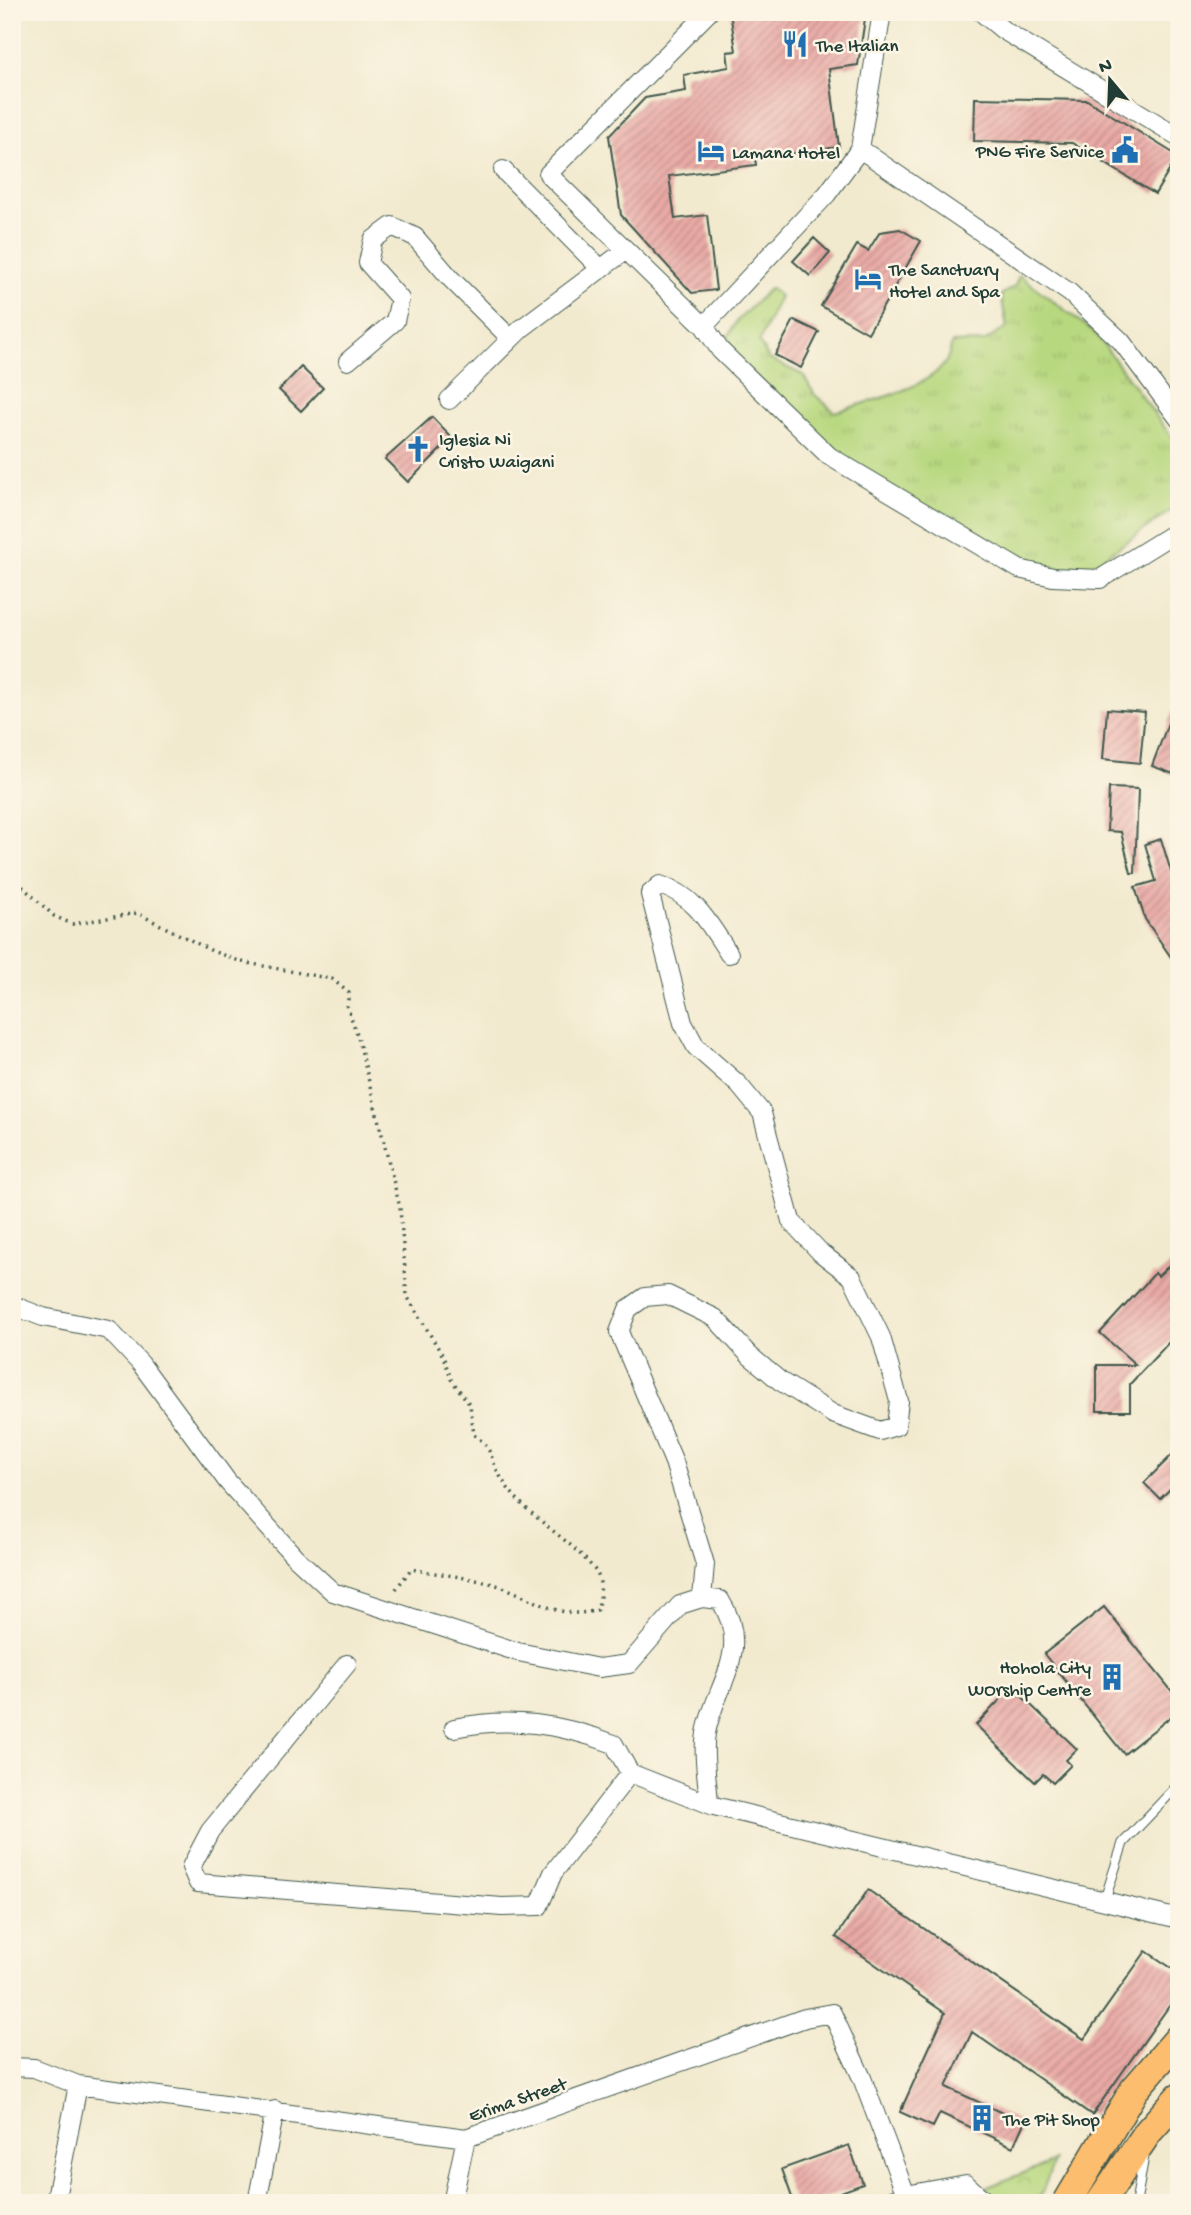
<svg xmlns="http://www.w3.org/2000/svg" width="1191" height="2215" viewBox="0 0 1191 2215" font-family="'Gochi Hand',sans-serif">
	<defs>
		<pattern id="grass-tufts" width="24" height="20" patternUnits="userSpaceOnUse" patternTransform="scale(1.75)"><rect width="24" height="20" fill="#b8d87f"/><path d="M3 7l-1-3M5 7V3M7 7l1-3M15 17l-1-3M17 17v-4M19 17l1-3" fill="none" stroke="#9eba6e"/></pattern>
		<pattern id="park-crowns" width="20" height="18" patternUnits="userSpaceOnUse" patternTransform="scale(1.75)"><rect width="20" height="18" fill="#b8d87f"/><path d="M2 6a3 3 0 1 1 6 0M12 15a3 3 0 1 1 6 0" fill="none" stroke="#9eba6e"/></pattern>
		<pattern id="building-hatch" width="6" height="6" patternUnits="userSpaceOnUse" patternTransform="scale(1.75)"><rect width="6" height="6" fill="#eaaaa6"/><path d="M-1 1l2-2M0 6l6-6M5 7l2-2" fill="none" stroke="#bd8c88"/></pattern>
	</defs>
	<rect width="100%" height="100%" fill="#fcf5e5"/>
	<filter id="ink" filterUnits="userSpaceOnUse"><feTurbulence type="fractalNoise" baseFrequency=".0143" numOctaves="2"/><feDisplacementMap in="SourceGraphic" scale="14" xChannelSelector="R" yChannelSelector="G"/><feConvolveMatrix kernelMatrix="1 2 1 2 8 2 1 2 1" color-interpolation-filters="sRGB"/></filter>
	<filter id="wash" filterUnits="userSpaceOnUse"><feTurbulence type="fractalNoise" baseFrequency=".00686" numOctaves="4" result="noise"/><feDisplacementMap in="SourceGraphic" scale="28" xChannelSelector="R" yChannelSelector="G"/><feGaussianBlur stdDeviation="1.57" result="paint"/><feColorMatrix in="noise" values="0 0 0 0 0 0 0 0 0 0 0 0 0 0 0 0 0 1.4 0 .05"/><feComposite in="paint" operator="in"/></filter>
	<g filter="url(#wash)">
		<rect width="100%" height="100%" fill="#f2eacf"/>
		<path fill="url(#grass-tufts)" stroke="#6c8a5a" stroke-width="2" d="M1019,275L1095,333L1179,447V505L1076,577L1024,568L830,453L733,355L727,338L737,321L770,288L780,296L759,342L769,359L803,375L815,395L835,412C863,403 927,389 945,363C949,358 950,349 952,343L984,342L1007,327L1001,295L1015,286Z"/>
		<path fill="url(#park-crowns)" stroke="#6c8a5a" stroke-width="2" d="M1054,2161L1038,2203H947Z"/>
		<g id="blocks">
			<path fill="url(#building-hatch)" d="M730,12H866L858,65L829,69L839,147L755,158L756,165L669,176L675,219L707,215L716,290L692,293L621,215L609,136L645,98L686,91L684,75L729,67L727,52L736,51Z
				M975,98L1087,100L1178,156L1155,194L1072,143L974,141Z
				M900,229L921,241L868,333L821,306L857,245L868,251L880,232Z
				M814,238L830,253L810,276L793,261Z
				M794,320L819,332L801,368L775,355Z
				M301,367L323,388L301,411L279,390Z
				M432,417L450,436V440L408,482L385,459Z
				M1177,699H1179V776L1152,766Z
				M1107,709L1145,712L1140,763L1103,759Z
				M1109,788L1138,789L1135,873H1131L1121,832L1107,831Z
				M1161,839L1179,898V969L1145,919L1135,887L1156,881L1145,844Z
				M1179,1256V1347L1171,1340L1130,1384V1411H1097V1365H1136L1100,1333L1155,1273L1158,1276Z
				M1179,1448V1480L1160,1499L1144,1483Z
				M1104,1607L1179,1700V1710L1124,1754L1044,1654Z
				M1012,1687L1077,1749L1066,1760L1071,1765L1053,1783L1043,1774L1035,1782L976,1725Z
				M868,1890L1084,2039L1146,1951L1179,1973V1992L1092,2115L972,2032L946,2087L1024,2123L1013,2147L940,2113L933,2127L900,2112L945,2013L836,1937Z
				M849,2145L863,2184L811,2203H794L782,2169Z"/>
		</g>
	</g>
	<g filter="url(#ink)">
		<use href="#blocks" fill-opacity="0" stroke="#3f574b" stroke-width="2"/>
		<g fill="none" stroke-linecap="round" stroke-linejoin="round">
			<defs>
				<path id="service" d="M1105,1899L1123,1843L1179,1784
					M1136,2203L1144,2156"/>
				<path id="minor" d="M709,12L548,174L704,326L720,350L829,456L1019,569L1053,577L1100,579L1179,530
					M981,12L1003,30L1179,137
					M860,149L1070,293L1121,341L1179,419
					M503,170L600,268
					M704,326L827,194L860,149L882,12
					M348,361L395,321L400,299L368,263L373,240L392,226L415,237L451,279L511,339
					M449,400L522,328L626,250
					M12,1305L43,1317L109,1330L141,1364L227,1481L294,1556L333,1592L518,1652L599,1668L629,1664L680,1605L702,1598L720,1600C753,1651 715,1685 706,1733C702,1755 708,1782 709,1804
					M702,1598L705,1564L674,1462L619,1332L628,1309L645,1297L668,1295L715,1318L750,1356L780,1381L833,1414L880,1431L896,1426L899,1401L881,1337L852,1277L821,1253L791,1221L762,1113L739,1085L696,1047L683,1023L650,894L660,885C695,895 710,925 729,954
					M347,1664L210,1831L191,1867L198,1883L502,1907L539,1906L553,1873L630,1773L714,1806L1179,1919
					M454,1728C510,1716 561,1724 614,1744L630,1773
					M12,2067L34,2068L78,2085L466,2138L805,2018L832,2013L862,2078L906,2195
					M55,2203L78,2085
					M257,2203L275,2110
					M452,2203L466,2138
					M884,2203L906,2195L966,2184L987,2203"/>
				<path id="primary" d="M1067,2203L1134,2090L1179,2038
					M1100,2203L1148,2132L1179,2097"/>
			</defs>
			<use href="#service" stroke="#3f574b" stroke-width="11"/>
			<use href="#minor" stroke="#3f574b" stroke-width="20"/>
			<use href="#primary" stroke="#3f574b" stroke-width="31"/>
			<path stroke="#3f574b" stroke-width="3.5" stroke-dasharray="2 5" stroke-linecap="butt" d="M12,877L54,916L72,924L137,913L212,951L242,962L332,979L349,993L347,1006L358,1037L400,1208L407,1296L443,1356L451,1379L470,1405L474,1435C493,1448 489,1456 499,1474C520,1514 567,1535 594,1569C603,1579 601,1598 597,1610C557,1622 530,1594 493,1584C467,1577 438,1574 411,1569L393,1593"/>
			<use href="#service" stroke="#fff" stroke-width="9"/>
			<use href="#minor" stroke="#fff" stroke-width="18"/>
			<use href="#primary" stroke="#fcbd6e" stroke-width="28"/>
		</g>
	</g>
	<defs>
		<symbol id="restaurant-bare" viewBox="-9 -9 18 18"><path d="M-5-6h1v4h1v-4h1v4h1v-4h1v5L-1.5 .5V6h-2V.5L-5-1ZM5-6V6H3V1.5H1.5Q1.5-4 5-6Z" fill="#1f6fb2" stroke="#fcf5e5" stroke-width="2.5" paint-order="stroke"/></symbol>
		<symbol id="civic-bare" viewBox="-9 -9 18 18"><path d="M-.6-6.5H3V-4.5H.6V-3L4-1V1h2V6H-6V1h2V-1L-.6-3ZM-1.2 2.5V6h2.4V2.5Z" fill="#1f6fb2" stroke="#fcf5e5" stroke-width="2.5" paint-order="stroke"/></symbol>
		<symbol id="hotel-bare" viewBox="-9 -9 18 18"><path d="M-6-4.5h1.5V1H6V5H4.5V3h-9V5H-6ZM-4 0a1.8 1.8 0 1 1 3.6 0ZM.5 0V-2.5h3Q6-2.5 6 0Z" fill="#1f6fb2" stroke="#fcf5e5" stroke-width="2.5" paint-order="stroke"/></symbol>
		<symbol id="church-bare" viewBox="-9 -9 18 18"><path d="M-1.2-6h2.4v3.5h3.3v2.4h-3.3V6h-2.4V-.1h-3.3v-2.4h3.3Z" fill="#1f6fb2" stroke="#fcf5e5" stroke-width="2.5" paint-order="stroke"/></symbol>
		<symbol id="building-bare" viewBox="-9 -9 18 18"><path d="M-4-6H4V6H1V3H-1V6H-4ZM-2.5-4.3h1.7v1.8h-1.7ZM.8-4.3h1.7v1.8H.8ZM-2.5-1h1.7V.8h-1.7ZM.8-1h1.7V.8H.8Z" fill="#1f6fb2" stroke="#fcf5e5" stroke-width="2.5" paint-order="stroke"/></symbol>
	</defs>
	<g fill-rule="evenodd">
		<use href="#restaurant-bare" x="776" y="25" width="38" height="38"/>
		<use href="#civic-bare" x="1106" y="131" width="38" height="38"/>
		<use href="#hotel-bare" x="692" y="132" width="38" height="38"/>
		<use href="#hotel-bare" x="849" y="260" width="38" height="38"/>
		<use href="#church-bare" x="399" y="430" width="38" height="38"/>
		<use href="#building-bare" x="1093" y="1658" width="38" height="38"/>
		<use href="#building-bare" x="963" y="2099" width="38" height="38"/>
	</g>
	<g text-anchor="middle" stroke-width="5" stroke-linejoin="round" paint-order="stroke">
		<g font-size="19" fill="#1f3d34" stroke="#fcf5e5" text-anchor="start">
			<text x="816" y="51">The Italian</text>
			<text x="1104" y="157" text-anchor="end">PNG Fire Service</text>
			<text x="732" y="158">Lamana Hotel</text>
			<text x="889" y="275">The Sanctuary<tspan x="889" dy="22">Hotel and Spa</tspan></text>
			<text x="439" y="445">Iglesia Ni<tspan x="439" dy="22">Cristo Waigani</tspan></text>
			<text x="1091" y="1673" text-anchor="end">Hohola City<tspan x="1091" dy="22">WOrship Centre</tspan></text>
			<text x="1003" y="2125">The Pit Shop</text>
		</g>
		<g font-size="19" fill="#1f3d34" stroke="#fcf5e5">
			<text transform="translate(517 2098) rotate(-19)" y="7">Erima Street</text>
		</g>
	</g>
	<rect width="1191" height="2215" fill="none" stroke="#fcf5e5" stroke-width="42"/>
	<g transform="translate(1110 80) rotate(341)" stroke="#fcf5e5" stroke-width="5" paint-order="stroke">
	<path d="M0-5L12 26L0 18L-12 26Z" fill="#1f3d34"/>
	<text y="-10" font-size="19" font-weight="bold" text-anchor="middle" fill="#1f3d34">N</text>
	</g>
</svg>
